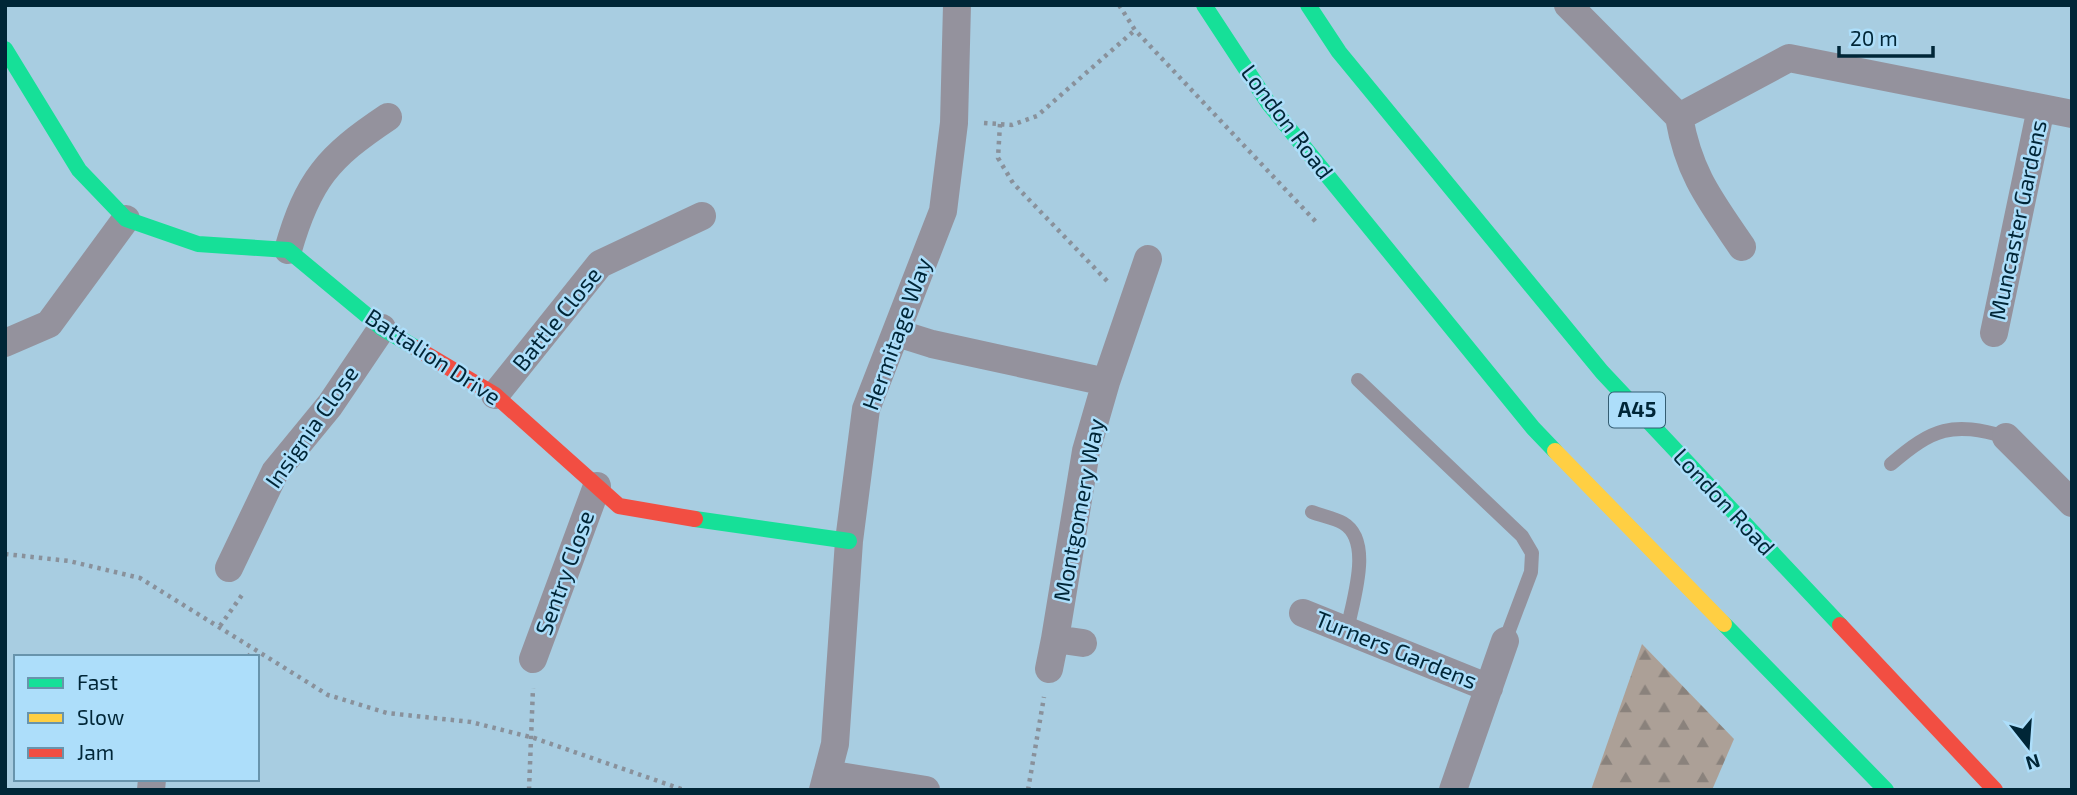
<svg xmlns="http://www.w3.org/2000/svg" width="2077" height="795" viewBox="0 0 2077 795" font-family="'Exo 2',sans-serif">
	<defs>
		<pattern id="forest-firs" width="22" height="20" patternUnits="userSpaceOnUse" patternTransform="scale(1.75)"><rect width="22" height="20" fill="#aca097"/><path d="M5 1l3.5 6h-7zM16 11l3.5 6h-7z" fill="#8a827c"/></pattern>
	</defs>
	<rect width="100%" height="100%" fill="#a8cde1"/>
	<path fill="url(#forest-firs)" d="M1642,644L1734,739L1712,790H1591Z"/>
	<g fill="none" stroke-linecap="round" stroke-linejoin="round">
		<path stroke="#89919b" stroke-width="4.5" stroke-dasharray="3.5 5" stroke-linecap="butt" d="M1119,5L1135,30L1318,224
			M984,123L1012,125L1037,116L1135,30
			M1000,124L998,158L1013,183L1109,283
			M5,554L69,561L140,578L328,695L387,713L471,722L534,738L684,790
			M220,626L242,595
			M248,657L252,652
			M529,790L533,688
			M1028,790L1044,697"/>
		<path stroke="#94929d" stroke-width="14" d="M1358,380L1522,536L1532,553L1531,572L1505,641
			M1891,464C1933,428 1952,421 2006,437
			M1312,512C1322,516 1334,518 1343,523C1374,541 1352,602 1347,631"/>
		<path stroke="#94929d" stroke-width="28" d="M1568,5L1679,117
			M1742,247C1710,200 1689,174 1679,117L1789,58L2072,114
			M288,250C308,180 328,157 388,117
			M897,333L932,344L1106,382L1148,259
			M1994,333L2041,108
			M5,343L49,324L126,219
			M495,395L600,264L702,216
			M2006,437L2072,503
			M229,568L275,472L330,405L382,328
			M1303,613L1489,688
			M1083,643L1055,639L1086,451L1106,382
			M533,659L597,486
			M1049,669L1055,639
			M827,774L926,790
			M151,790L152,779
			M823,790L835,744L849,541L866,409L943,211L954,123L957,5
			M1453,790L1505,641"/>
		<path stroke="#16e098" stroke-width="16" d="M1204,5L1269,104L1533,428L1555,451
			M1308,5L1339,52L1602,372L1840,625
			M5,49L79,170L126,219L198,244L288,250L382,328L416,348
			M695,519L849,541
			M1724,624L1886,790"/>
		<path stroke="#ffcf43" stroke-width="16" d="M1555,451L1724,624"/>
		<path stroke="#f24e42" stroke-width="16" d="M416,348L495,395L619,506L695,519
			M1840,625L1995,790"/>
	</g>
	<g text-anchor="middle" stroke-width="5" stroke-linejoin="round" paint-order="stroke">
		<rect fill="#addefa" stroke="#345d72" stroke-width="2" x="1609" y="392.5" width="56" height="35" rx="5"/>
		<g font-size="21" font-weight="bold" fill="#002637">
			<text x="1637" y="417">A45</text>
		</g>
		<g font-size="23" fill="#002637" stroke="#addefa">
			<text transform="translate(1287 122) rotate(53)" y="8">London Road</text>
			<text transform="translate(2018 220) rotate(-78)" y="8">Muncaster Gardens</text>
			<text transform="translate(557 319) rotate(-51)" y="8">Battle Close</text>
			<text transform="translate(897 334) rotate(-70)" y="8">Hermitage Way</text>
			<text transform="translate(433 357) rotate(33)" y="8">Battalion Drive</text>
			<text transform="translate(312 427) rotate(-55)" y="8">Insignia Close</text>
			<text transform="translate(1724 502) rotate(47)" y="8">London Road</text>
			<text transform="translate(1079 510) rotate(-79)" y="8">Montgomery Way</text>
			<text transform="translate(565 573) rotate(-70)" y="8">Sentry Close</text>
			<text transform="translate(1396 650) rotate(22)" y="8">Turners Gardens</text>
		</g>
	</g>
	<rect width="2077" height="795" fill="none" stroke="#002637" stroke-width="14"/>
	<rect x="14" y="655" width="245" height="126" fill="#addefa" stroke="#6894ac" stroke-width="2"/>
	<rect x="28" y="678" width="35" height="10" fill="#16e098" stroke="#6894ac" stroke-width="2"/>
	<text x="77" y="690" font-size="21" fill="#002637">Fast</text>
	<rect x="28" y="713" width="35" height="10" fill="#ffcf43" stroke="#6894ac" stroke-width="2"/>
	<text x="77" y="725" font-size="21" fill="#002637">Slow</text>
	<rect x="28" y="748" width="35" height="10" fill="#f24e42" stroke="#6894ac" stroke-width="2"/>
	<text x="77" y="760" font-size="21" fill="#002637">Jam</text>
	<g transform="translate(2028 746) rotate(163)" stroke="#addefa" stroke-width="5" paint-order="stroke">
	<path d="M0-5L12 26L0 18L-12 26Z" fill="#002637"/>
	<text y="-10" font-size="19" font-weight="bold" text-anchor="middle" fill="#002637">N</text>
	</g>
	<path d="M1839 46v10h94v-10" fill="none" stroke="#002637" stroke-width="3.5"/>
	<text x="1850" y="46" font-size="21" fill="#002637" stroke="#addefa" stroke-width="5" paint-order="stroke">20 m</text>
</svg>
